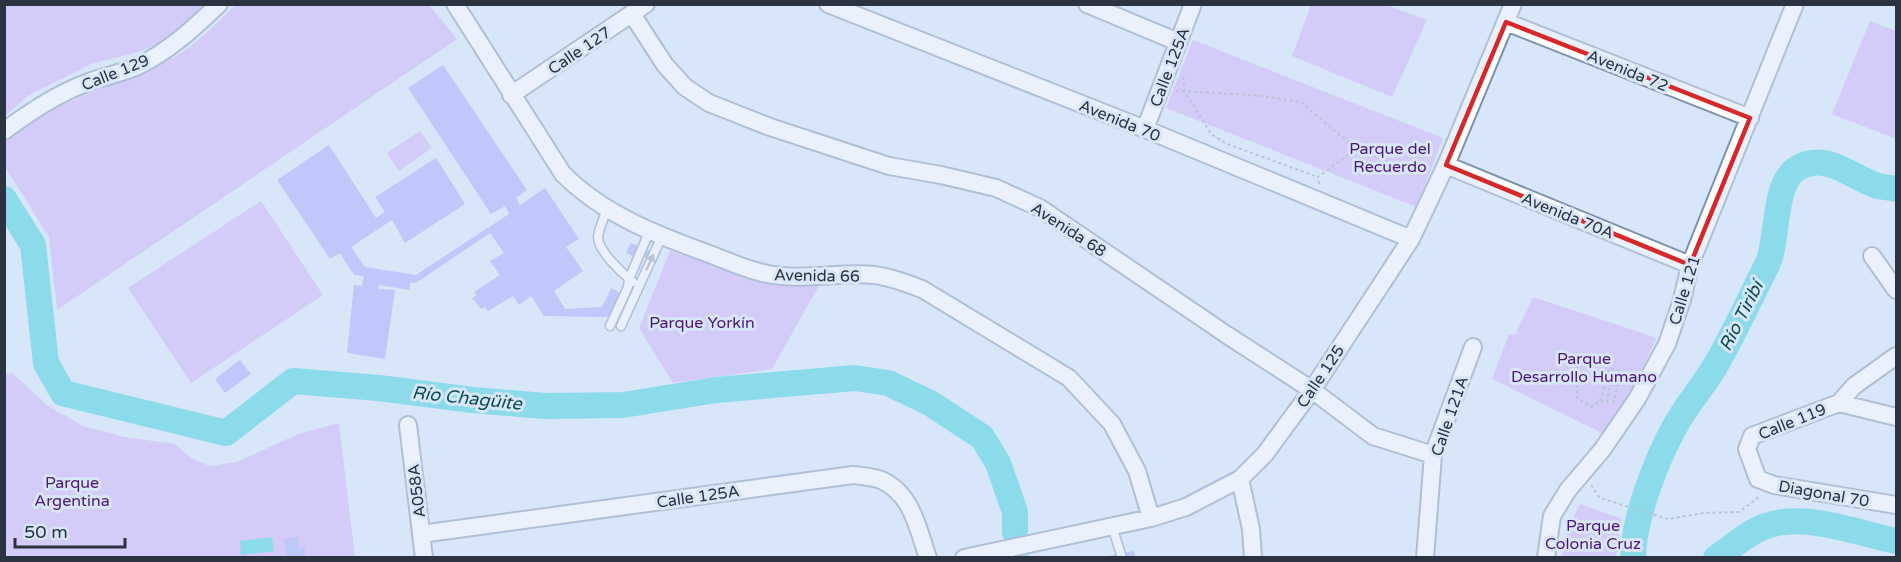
<svg xmlns="http://www.w3.org/2000/svg" width="1901" height="562" viewBox="0 0 1901 562" font-family="'Varela Round',sans-serif">
	<rect width="100%" height="100%" fill="#d8e6f9"/>
	<path fill="#cdabf6" d="M5,5H205L171,36L142,51L91,64L29,95L5,116Z
		M235,5H429L457,39L57,310L49,237L5,167V142C21,131 37,117 54,109C94,89 138,78 176,56C194,46 221,20 235,5Z
		M1311,5H1386L1427,20L1392,97L1292,56Z
		M1870,21L1896,31V139L1832,114Z
		M1193,40L1443,138L1417,207L1166,108Z
		M420,131L432,148L399,171L387,153Z
		M261,201L323,295L191,383L128,288Z
		M670,251L771,285L820,284L772,369L673,383L639,328Z
		M1533,297L1657,338L1633,387L1604,434L1492,379L1509,334L1515,335Z
		M11,372L48,406L83,426L124,437L175,444L190,457L209,466L237,462L298,434L339,423L355,557H5L4,377Z
		M1580,504L1622,519L1616,557H1562L1567,531Z"/>
	<path fill="#2eceda" d="M272,537L274,551L241,555L240,541Z"/>
	<g fill="none" stroke-linecap="round" stroke-linejoin="round">
		<path stroke="#2eceda" stroke-width="26" d="M4,199L33,245L46,363L63,393L226,433L293,381L379,388L473,400L545,406L623,405L716,390L855,378L888,383L930,403L982,437L998,463L1015,512V532
			M1015,557V558
			M1633,558C1633,520 1656,461 1674,428C1686,405 1704,386 1717,363C1735,332 1750,298 1767,265C1779,241 1772,182 1798,168C1826,151 1852,178 1878,186C1884,187 1891,188 1896,189
			M1716,558C1731,548 1747,533 1763,527C1803,511 1857,533 1896,541"/>
	</g>
	<path fill="#9da4fb" d="M443,65L527,190L516,198L520,205L545,188L579,239L566,247L583,271L554,291L565,309L602,307L611,288L621,293L608,317L544,316L531,296L519,305L513,296L488,311L485,307L481,309L472,298L477,295L474,292L500,275L490,261L504,253L490,233L416,283L410,282V290L379,285L378,289L395,290L385,359L347,353L354,285L362,286L364,276L354,275L340,253L330,259L277,180L329,145L376,218L385,212L375,197L436,158L465,204L405,243L392,220L351,247L365,267L416,275L509,214L505,206L491,214L408,88Z
		M631,243L656,254L653,261L643,257L642,260L626,253Z
		M240,360L251,374L225,393L215,379Z
		M299,537V548L305,547V557L286,558L284,538Z
		M1134,551L1135,558H1109L1108,556Z"/>
	<g fill="none" stroke-linecap="round" stroke-linejoin="round">
		<defs>
			<path id="lane" d="M607,209C604,218 599,228 598,237C598,251 623,274 633,282
				M610,326L628,287L629,279L650,230
				M621,326L662,236
				M1112,526L1122,558"/>
			<path id="street" d="M455,4L563,174C604,215 659,236 712,255C735,264 757,274 782,276C812,279 844,272 874,275C891,277 906,283 922,289L1069,378L1112,424L1137,471L1151,518
				M828,4L1145,129L1411,239
				M1087,4L1178,42
				M632,14L665,65L685,87L709,103L770,127L889,166L941,175L996,188L1040,208L1227,335L1312,390L1373,436L1433,455
				M1506,22L1750,118
				M511,95L646,4
				M1145,129L1193,4
				M4,131C30,112 58,93 89,82C105,76 122,73 138,66C169,51 194,28 219,4
				M1446,165L1690,265
				M1872,256L1896,290
				M1896,356L1854,386L1839,403L1752,436L1747,449L1758,479L1774,485L1896,505
				M1839,403L1896,417
				M408,425L424,558
				M1240,479L1251,529L1253,558
				M421,534L853,475C862,476 873,477 881,480C912,493 918,529 928,558
				M964,558L1151,518L1186,507L1240,479L1265,454L1312,390L1411,239L1446,165L1513,4
				M1425,558L1433,455L1473,347
				M1546,558L1552,516L1568,490L1602,450L1637,399L1667,344L1682,300L1690,265L1795,4"/>
		</defs>
		<use href="#lane" stroke="#7b91ad" stroke-width="11"/>
		<use href="#street" stroke="#7b91ad" stroke-width="20"/>
		<path stroke="#919dad" stroke-width="2" stroke-dasharray="3 3" stroke-linecap="butt" d="M1183,77L1185,92L1211,134L1227,144L1318,177
			M1176,91L1253,95L1301,102L1356,149L1423,176
			M1319,184L1318,177L1356,149
			M1577,366V398L1591,407L1600,401L1607,402L1610,385H1618L1613,404L1615,405
			M1600,401L1609,368L1633,375
			M1591,485L1600,498L1668,519L1703,513L1739,512L1759,497"/>
		<use href="#lane" stroke="#fff" stroke-width="8"/>
		<use href="#street" stroke="#fff" stroke-width="16"/>
	</g>
	<defs><path id="oneway-solid" d="M-6-.8H1V-3.2L6.5 0L1 3.2V.8H-6Z" transform="scale(1.5)"/></defs>
	<use fill="#94999f" href="#oneway-solid" transform="translate(650 262) rotate(-65)"/>
	<path d="M0 0H1901V562H0ZM1506,22L1750,118L1690,265L1446,165Z" fill="#d8e6f9" fill-opacity=".55" fill-rule="evenodd"/>
	<path fill="none" stroke="#d62828" stroke-width="4.5" stroke-linejoin="round" d="M1506,22L1750,118L1690,265L1446,165Z"/>
	<g text-anchor="middle" stroke-width="6" stroke-linejoin="round" paint-order="stroke">
		<g font-size="16" fill="#2a333f" stroke="#d8e6f9">
			<text transform="translate(579 50) rotate(-34)" y="6">Calle 127</text>
			<text transform="translate(1169 67) rotate(-69)" y="6">Calle 125A</text>
			<text transform="translate(1628 70) rotate(22)" y="6">Avenida 72</text>
			<text transform="translate(115 72) rotate(-22)" y="6">Calle 129</text>
			<text transform="translate(1120 120) rotate(22)" y="6">Avenida 70</text>
			<text transform="translate(1568 215) rotate(22)" y="6">Avenida 70A</text>
			<text transform="translate(1069 229) rotate(33)" y="6">Avenida 68</text>
			<text transform="translate(817 275) rotate(1)" y="6">Avenida 66</text>
			<text transform="translate(1684 290) rotate(-73)" y="6">Calle 121</text>
			<text transform="translate(1320 376) rotate(-56)" y="6">Calle 125</text>
			<text transform="translate(1449 416) rotate(-71)" y="6">Calle 121A</text>
			<text transform="translate(1792 421) rotate(-22)" y="6">Calle 119</text>
			<text transform="translate(416 491) rotate(-97)" y="6">A058A</text>
			<text transform="translate(1824 493) rotate(10)" y="6">Diagonal 70</text>
			<text transform="translate(698 496) rotate(-8)" y="6">Calle 125A</text>
		</g>
		<g font-size="16" fill="#4e1678" stroke="#d8e6f9">
			<text x="1390" y="154">Parque del<tspan x="1390" dy="18">Recuerdo</tspan></text>
			<text x="702" y="328">Parque Yorkín</text>
			<text x="1584" y="364">Parque<tspan x="1584" dy="18">Desarrollo Humano</tspan></text>
			<text x="72" y="488">Parque<tspan x="72" dy="18">Argentina</tspan></text>
			<text x="1593" y="531">Parque<tspan x="1593" dy="18">Colonia Cruz</tspan></text>
		</g>
		<g font-size="18" font-style="italic" fill="#094d51" stroke="#d8e6f9">
			<text transform="translate(1741 316) rotate(-63)" y="6">Río Tiribí</text>
			<text transform="translate(467 398) rotate(6)" y="6">Río Chagüite</text>
		</g>
	</g>
	<rect width="1901" height="562" fill="none" stroke="#2a333f" stroke-width="12"/>
	<path d="M15 538v9h110v-9" fill="none" stroke="#2a333f" stroke-width="3"/>
	<text x="24" y="538" font-size="18" fill="#2a333f" stroke="#d8e6f9" stroke-width="4.5" paint-order="stroke">50 m</text>
</svg>
